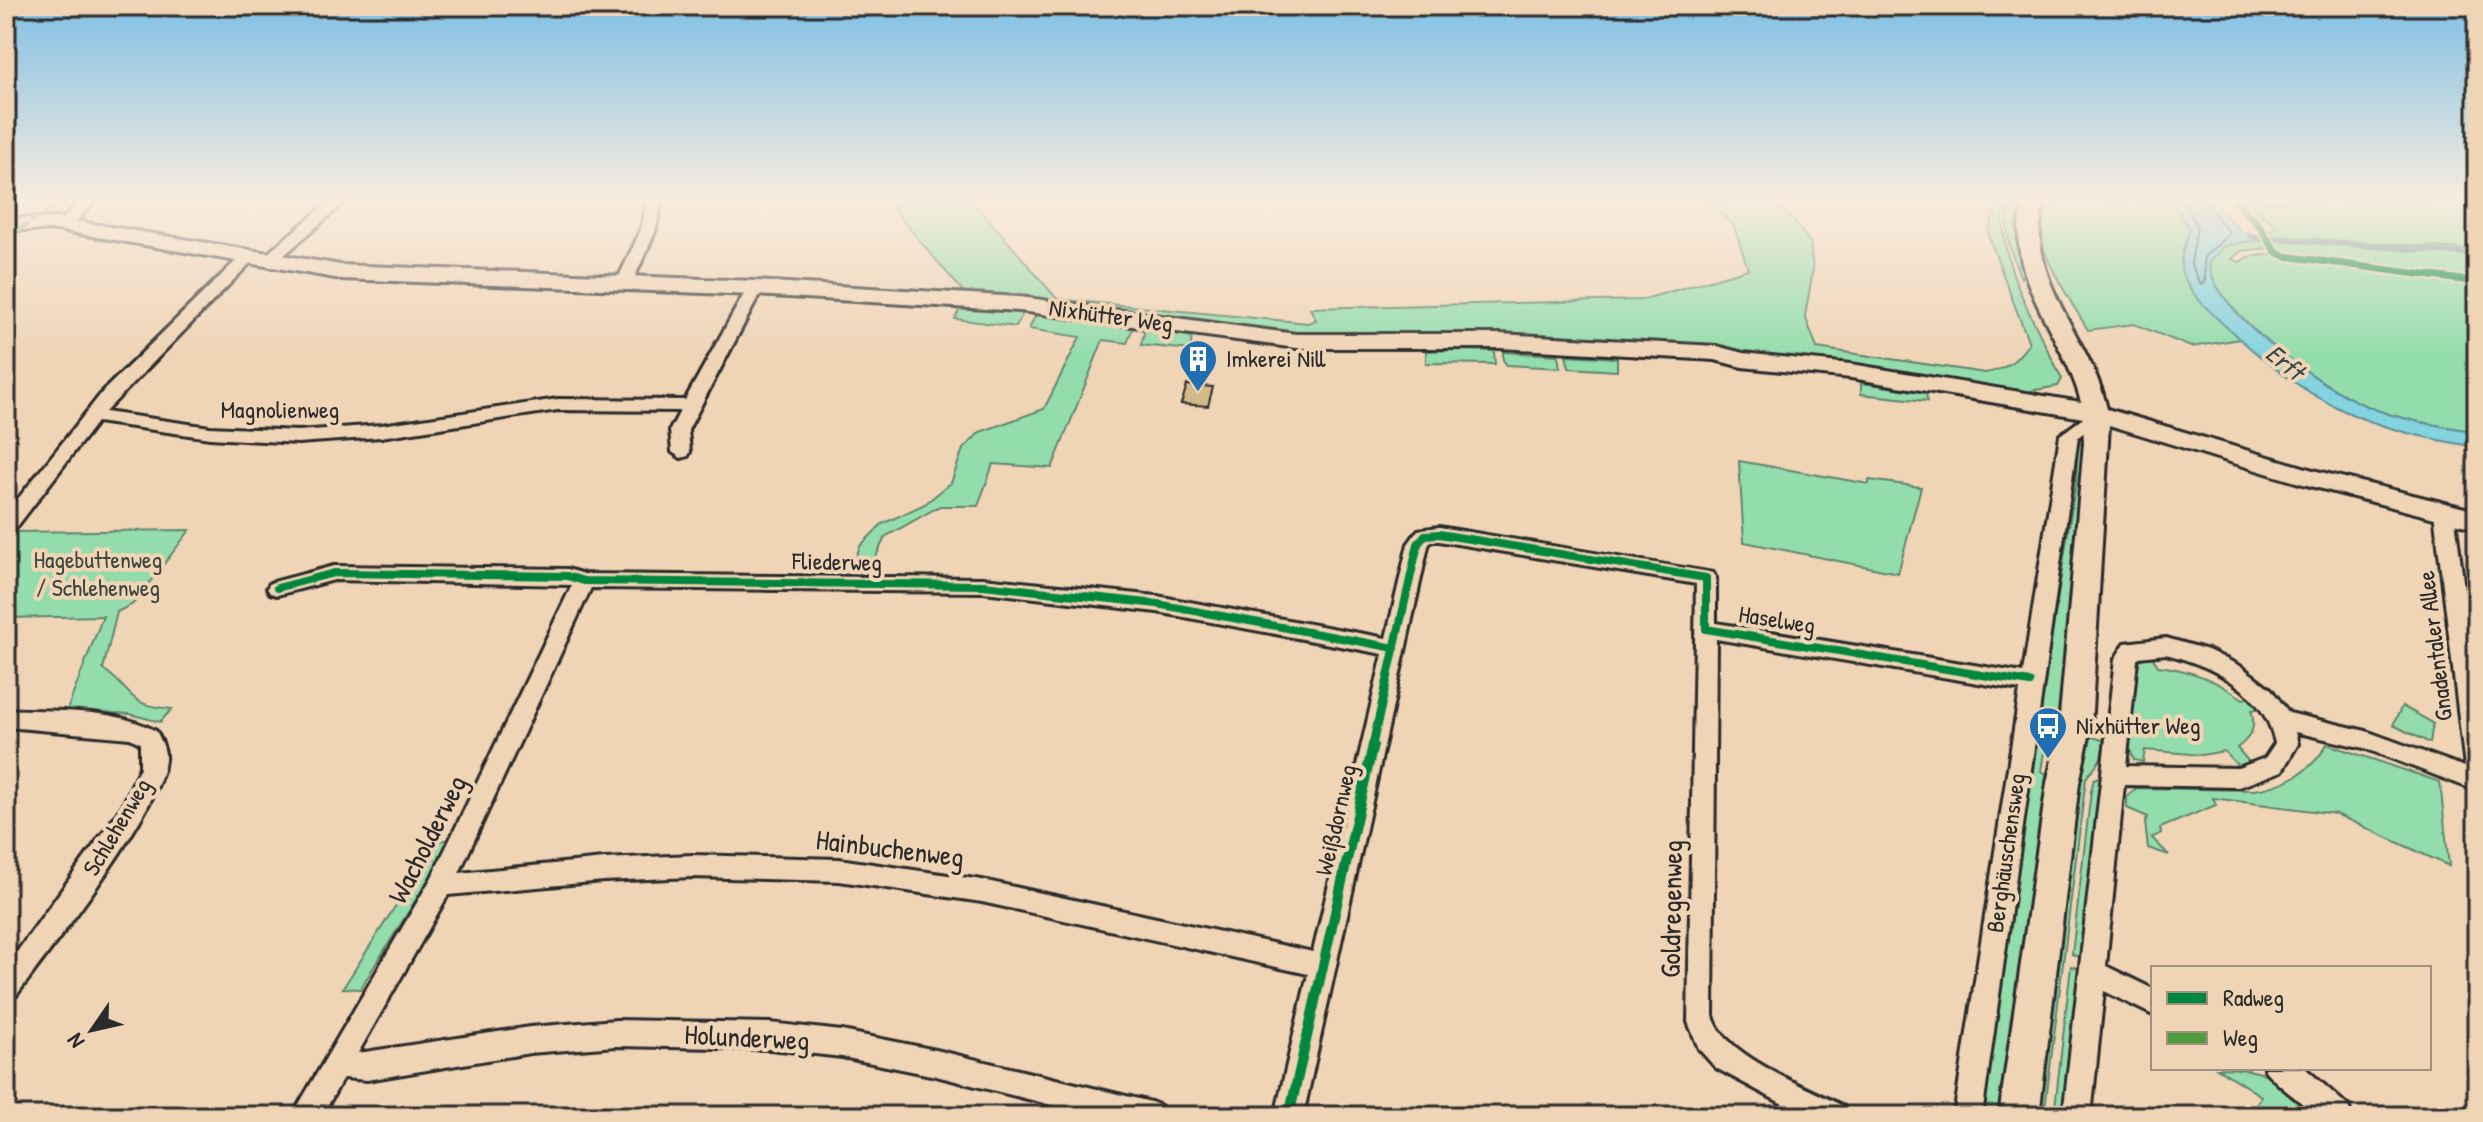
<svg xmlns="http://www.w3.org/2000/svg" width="2483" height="1122" viewBox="0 0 2483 1122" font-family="'Patrick Hand',sans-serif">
	<rect width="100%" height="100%" fill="#efd4b6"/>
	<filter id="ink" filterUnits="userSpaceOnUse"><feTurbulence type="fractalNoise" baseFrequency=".0125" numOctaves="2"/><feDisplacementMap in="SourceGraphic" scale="16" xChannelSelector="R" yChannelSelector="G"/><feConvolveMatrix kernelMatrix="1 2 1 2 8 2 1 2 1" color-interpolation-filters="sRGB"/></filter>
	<g filter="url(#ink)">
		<path fill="#93ddac" stroke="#5f846c" stroke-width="2" d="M894,200H972L1057,299L1308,323L1316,320L1310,308L1641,300L1748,269L1734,226L1706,200H1776L1810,242L1813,270L1805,316L1817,348L1985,373C2006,370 2017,360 2029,343L1988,235L1997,200H2007C1989,252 2040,331 2062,379L2058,386L2024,392L1802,361L1297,335L966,295L891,207L897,205Z
			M2013,200H2026L2017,234L2024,274L2021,278C2010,252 2001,226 2013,200Z
			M2053,200H2172L2189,228C2187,239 2181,253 2181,265C2181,290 2222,322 2240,339L2191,347L2134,324L2088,330C2074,306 2039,255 2040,228C2041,218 2047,208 2053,200Z
			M2237,200H2460L2477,209V250L2270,236L2267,232L2277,227C2267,216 2249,209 2237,200Z
			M2256,240L2268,243L2270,248L2241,251L2232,259L2240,262L2248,257L2272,254L2310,263L2477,284V432C2441,426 2403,421 2369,407C2325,389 2212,312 2209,262L2224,246Z
			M2272,240L2477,256V280L2299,257L2282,251Z
			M960,308L1023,313L1016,327L955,319Z
			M1036,314L1133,327L1127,343L1103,340L1052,468L993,464L978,506H940L885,537L868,573H850L860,546L882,524L925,504L951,483L963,449L980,432L1044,409L1080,337L1029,329Z
			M1145,329L1192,337L1190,350L1141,345Z
			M1459,350L1494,351L1495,364L1426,363V351Z
			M1503,352L1558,355L1560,368L1507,365L1503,360Z
			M1566,355L1617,358V371L1569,368Z
			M1861,383L1926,392L1927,401L1861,394Z
			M2078,443L2084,444L2077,577L2057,718L2040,711L2076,481Z
			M1739,461L1869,484V480L1921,487L1898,573L1744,542Z
			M190,530L133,604L117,612L103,669C136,692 124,705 172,709L160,722L130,714L67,710L103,616L6,618V539L11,532Z
			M2144,655H2151L2158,666C2191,670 2216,680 2243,699L2256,695L2267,708L2251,710C2257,728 2251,737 2237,748L2249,762L2238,766L2224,751L2202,755L2145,750L2143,762L2134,760L2130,750L2135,665Z
			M2402,706L2433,723L2430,743L2393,725Z
			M2039,718L2049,722L2041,771L2051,776L2003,1116H1980Z
			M2090,736L2105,741L2100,760L2086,778L2044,1116H2038L2078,785Z
			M2327,744L2440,782L2449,866L2336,814L2213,798L2216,805L2160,828L2161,833L2152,838L2169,855L2148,848L2145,822L2148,817L2127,808V797L2136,788L2254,790C2284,786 2312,772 2327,744Z
			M2103,775L2082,958L2072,954L2091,791L2094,779Z
			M449,840L429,879L360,989L343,988L437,841Z
			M2071,966L2081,969L2064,1116H2054Z
			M2217,1068C2272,1068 2282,1080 2321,1116H2252L2261,1096Z"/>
		<path fill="#84d3e1" stroke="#609098" stroke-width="2" d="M2172,200H2211L2242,232L2253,234L2256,240L2224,246L2209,262C2211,312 2325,389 2369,407C2403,421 2441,426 2477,432V447C2368,429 2313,407 2231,331C2214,315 2192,297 2183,275C2177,261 2187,243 2189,228Z"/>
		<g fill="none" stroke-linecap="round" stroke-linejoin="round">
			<path stroke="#4f6e74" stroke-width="2" d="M2182,200L2197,226L2191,264L2201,285L2205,281L2204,257L2230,233L2208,207L2206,200"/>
			<path stroke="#609098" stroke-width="5" d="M2249,236L2477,254"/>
		</g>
		<path fill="#d2ba89" stroke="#2b2b2b" stroke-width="2" d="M1187,385L1213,387L1208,406L1181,404Z"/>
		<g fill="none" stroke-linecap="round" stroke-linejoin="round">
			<defs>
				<path id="minor" d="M81,200H96L70,228H60V222Z
					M331,200H347L274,264H262V258Z
					M648,200H662L655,232L632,283L630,286H618L616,283L640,232Z
					M248,252L256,257L253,260L105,412L210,427L298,431L381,425L558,399L685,400L749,285L755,283L763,288L688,430L690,452L688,456L681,458L672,452L670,430L680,411L558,410L381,437L298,443L210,438L97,422L13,532L6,534V514L104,390L243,254Z
					M2097,408L2103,410L2106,414L2103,418L2078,437L1982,1116H1954L2020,690L1716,639L1713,1015C1721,1055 1807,1087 1843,1106L1847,1116H1805L1716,1068L1699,1049L1688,1022L1696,584L1439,541H1431L1428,546L1303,1116H1275L1308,974L982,902L839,881L692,877L604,881L448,895L358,1053L530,1027L616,1020L770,1023L842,1031L936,1050L1151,1102L1161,1106L1165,1116H1095L936,1076L842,1057L770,1049L616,1046L530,1053L367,1080L343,1078L322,1116H292L432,877L572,585L334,580L277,595L270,593L267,588L270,583L334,566L567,569L584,574L983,578L1157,596L1386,638L1408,544L1418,530L1439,527L1713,573L1716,578V623L2023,673L2060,435ZM591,588L983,592L1157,612L1383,654L1313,952L982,880L839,859L692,855L604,859L459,873Z
					M2444,505L2454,512L2477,687V791L2364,748L2295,732L2298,744L2282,771L2239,787L2124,785L2106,966L2153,989V1015L2104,991L2091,1116H2063L2115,659L2125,643L2166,638L2208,650L2242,667L2271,689L2289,713L2366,731L2465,767L2434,512ZM2166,654C2213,666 2265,691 2275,743L2265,758L2238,768L2126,766L2137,660L2139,657Z
					M6,709C54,712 112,707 156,731C161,740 166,749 165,760C160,810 61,935 28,980L15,997L6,1000V967L123,805L140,767V743L130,738L6,727Z
					M2264,1068H2305L2348,1106L2352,1116H2317C2305,1105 2269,1079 2264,1068Z"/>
				<path id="secondary" d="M2025,200H2045C2020,276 2092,338 2107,409L2313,470L2477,511V529L2299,483L2109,425L2091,727L2079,783L2039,1116H1999L2047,783L2059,727L2084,443L2083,418L1851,378L1742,367L1715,360L1500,348H1296L1020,311L755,295L341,279L57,230H18L7,224L18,218H57L341,265L755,281L1020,297L1296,334H1500L1716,346L1743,353L1851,364L2081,402C2064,335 1998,272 2025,200Z"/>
			</defs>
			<use href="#minor" stroke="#2b2b2b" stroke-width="6"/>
			<use href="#secondary" stroke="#2b2b2b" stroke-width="6"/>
			<use href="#minor" fill="#efd4b6" fill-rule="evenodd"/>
			<use href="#secondary" fill="#efd4b6" fill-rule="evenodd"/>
			<path stroke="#4f9d41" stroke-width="5" stroke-dasharray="10 5" stroke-linecap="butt" d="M6,238L49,210L56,200"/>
			<defs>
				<path id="cycleway-far2" d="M2234,200L2258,224L2276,252L2285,256L2477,282"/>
				<path id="cycleway-far1" d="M277,588L334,573L567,576L584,581L983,585L1157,604L1395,648
					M1372,747L1418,544L1425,535L1439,534L1706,578V629L2030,683"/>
				<path id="cycleway" d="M1289,1116L1373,745"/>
			</defs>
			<use href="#cycleway-far2" stroke="#efd4b6" stroke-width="11"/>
			<use href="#cycleway-far1" stroke="#efd4b6" stroke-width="13"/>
			<use href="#cycleway" stroke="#efd4b6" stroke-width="15"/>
			<use href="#cycleway-far2" stroke="#00873e" stroke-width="7"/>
			<use href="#cycleway-far1" stroke="#00873e" stroke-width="8"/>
			<use href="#cycleway" stroke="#00873e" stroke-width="10"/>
		</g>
	</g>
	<linearGradient id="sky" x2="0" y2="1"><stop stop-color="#80c0e5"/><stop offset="0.56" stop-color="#f8ecde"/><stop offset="1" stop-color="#f8ecde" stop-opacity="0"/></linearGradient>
	<rect width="2483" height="357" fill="url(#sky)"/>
	<defs>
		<symbol id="building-pin" viewBox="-11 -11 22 30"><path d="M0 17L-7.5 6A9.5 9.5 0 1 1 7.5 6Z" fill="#1f6fb2" stroke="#efd4b6"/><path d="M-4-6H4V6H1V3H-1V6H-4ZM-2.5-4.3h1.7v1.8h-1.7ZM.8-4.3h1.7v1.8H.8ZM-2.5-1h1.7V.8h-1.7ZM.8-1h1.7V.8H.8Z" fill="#fff"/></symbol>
		<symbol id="bus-pin" viewBox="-11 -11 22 30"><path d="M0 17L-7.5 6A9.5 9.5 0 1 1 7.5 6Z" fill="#1f6fb2" stroke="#efd4b6"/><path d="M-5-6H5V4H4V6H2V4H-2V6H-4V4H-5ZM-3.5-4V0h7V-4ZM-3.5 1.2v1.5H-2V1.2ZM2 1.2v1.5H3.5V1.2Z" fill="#fff"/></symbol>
	</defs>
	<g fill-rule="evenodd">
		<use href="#building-pin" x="1176" y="337" width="44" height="60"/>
		<use href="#bus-pin" x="2026" y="704" width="44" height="60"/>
	</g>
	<g text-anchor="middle" stroke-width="8" stroke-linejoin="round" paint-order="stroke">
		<g font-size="24" fill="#2b2b2b" stroke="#efd4b6">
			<text transform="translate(1111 316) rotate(8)" y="8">Nixhütter Weg</text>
			<text x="280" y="418">Magnolienweg</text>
			<text transform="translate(837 562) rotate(1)" y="8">Fliederweg</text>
			<text transform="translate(1777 620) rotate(9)" y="8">Haselweg</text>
			<text transform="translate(2435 646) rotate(-97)" y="8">Gnadentaler Allee</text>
			<text transform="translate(1336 820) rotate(-77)" y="8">Weißdornweg</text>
			<text transform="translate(117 827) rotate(-59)" y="8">Schlehenweg</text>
			<text transform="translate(2006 853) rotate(-82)" y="8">Berghäuschensweg</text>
		</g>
		<g font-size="24" fill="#2b2b2b" stroke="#efd4b6" text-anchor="start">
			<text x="1226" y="367">Imkerei Nill</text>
			<text x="2076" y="734">Nixhütter Weg</text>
		</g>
		<g font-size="24" fill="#3b463e" stroke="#efd4b6">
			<text x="98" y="568">Hagebuttenweg<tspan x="98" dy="28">/ Schlehenweg</tspan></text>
		</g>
		<g font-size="26" font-style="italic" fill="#384446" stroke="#efd4b6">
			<text transform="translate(2285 362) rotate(39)" y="9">Erft</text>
		</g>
		<g font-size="28" fill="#2b2b2b" stroke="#efd4b6">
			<text transform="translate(427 839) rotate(-63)" y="10">Wacholderweg</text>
			<text transform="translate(890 848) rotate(7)" y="10">Hainbuchenweg</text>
			<text transform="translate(1671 909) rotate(-89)" y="10">Goldregenweg</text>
			<text transform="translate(747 1037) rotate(3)" y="10">Holunderweg</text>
		</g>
	</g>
	<rect width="2483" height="1122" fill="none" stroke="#efd4b6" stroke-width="32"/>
	<rect x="16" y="16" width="2451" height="1090" fill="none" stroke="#2b2b2b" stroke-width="3" filter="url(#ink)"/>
	<rect x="2151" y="966" width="280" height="104" fill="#efd4b6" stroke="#a1907e" stroke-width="2"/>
	<rect x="2167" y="992" width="40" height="12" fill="#00873e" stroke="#a1907e" stroke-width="2"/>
	<text x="2223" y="1006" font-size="24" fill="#2b2b2b">Radweg</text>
	<rect x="2167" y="1032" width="40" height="12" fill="#4f9d41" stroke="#a1907e" stroke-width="2"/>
	<text x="2223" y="1046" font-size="24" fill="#2b2b2b">Weg</text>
	<g transform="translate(92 1030) rotate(236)" stroke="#efd4b6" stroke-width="6" paint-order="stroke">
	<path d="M0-6L14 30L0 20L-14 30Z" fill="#2b2b2b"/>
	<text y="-12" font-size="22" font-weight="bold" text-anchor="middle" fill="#2b2b2b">N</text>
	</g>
</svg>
